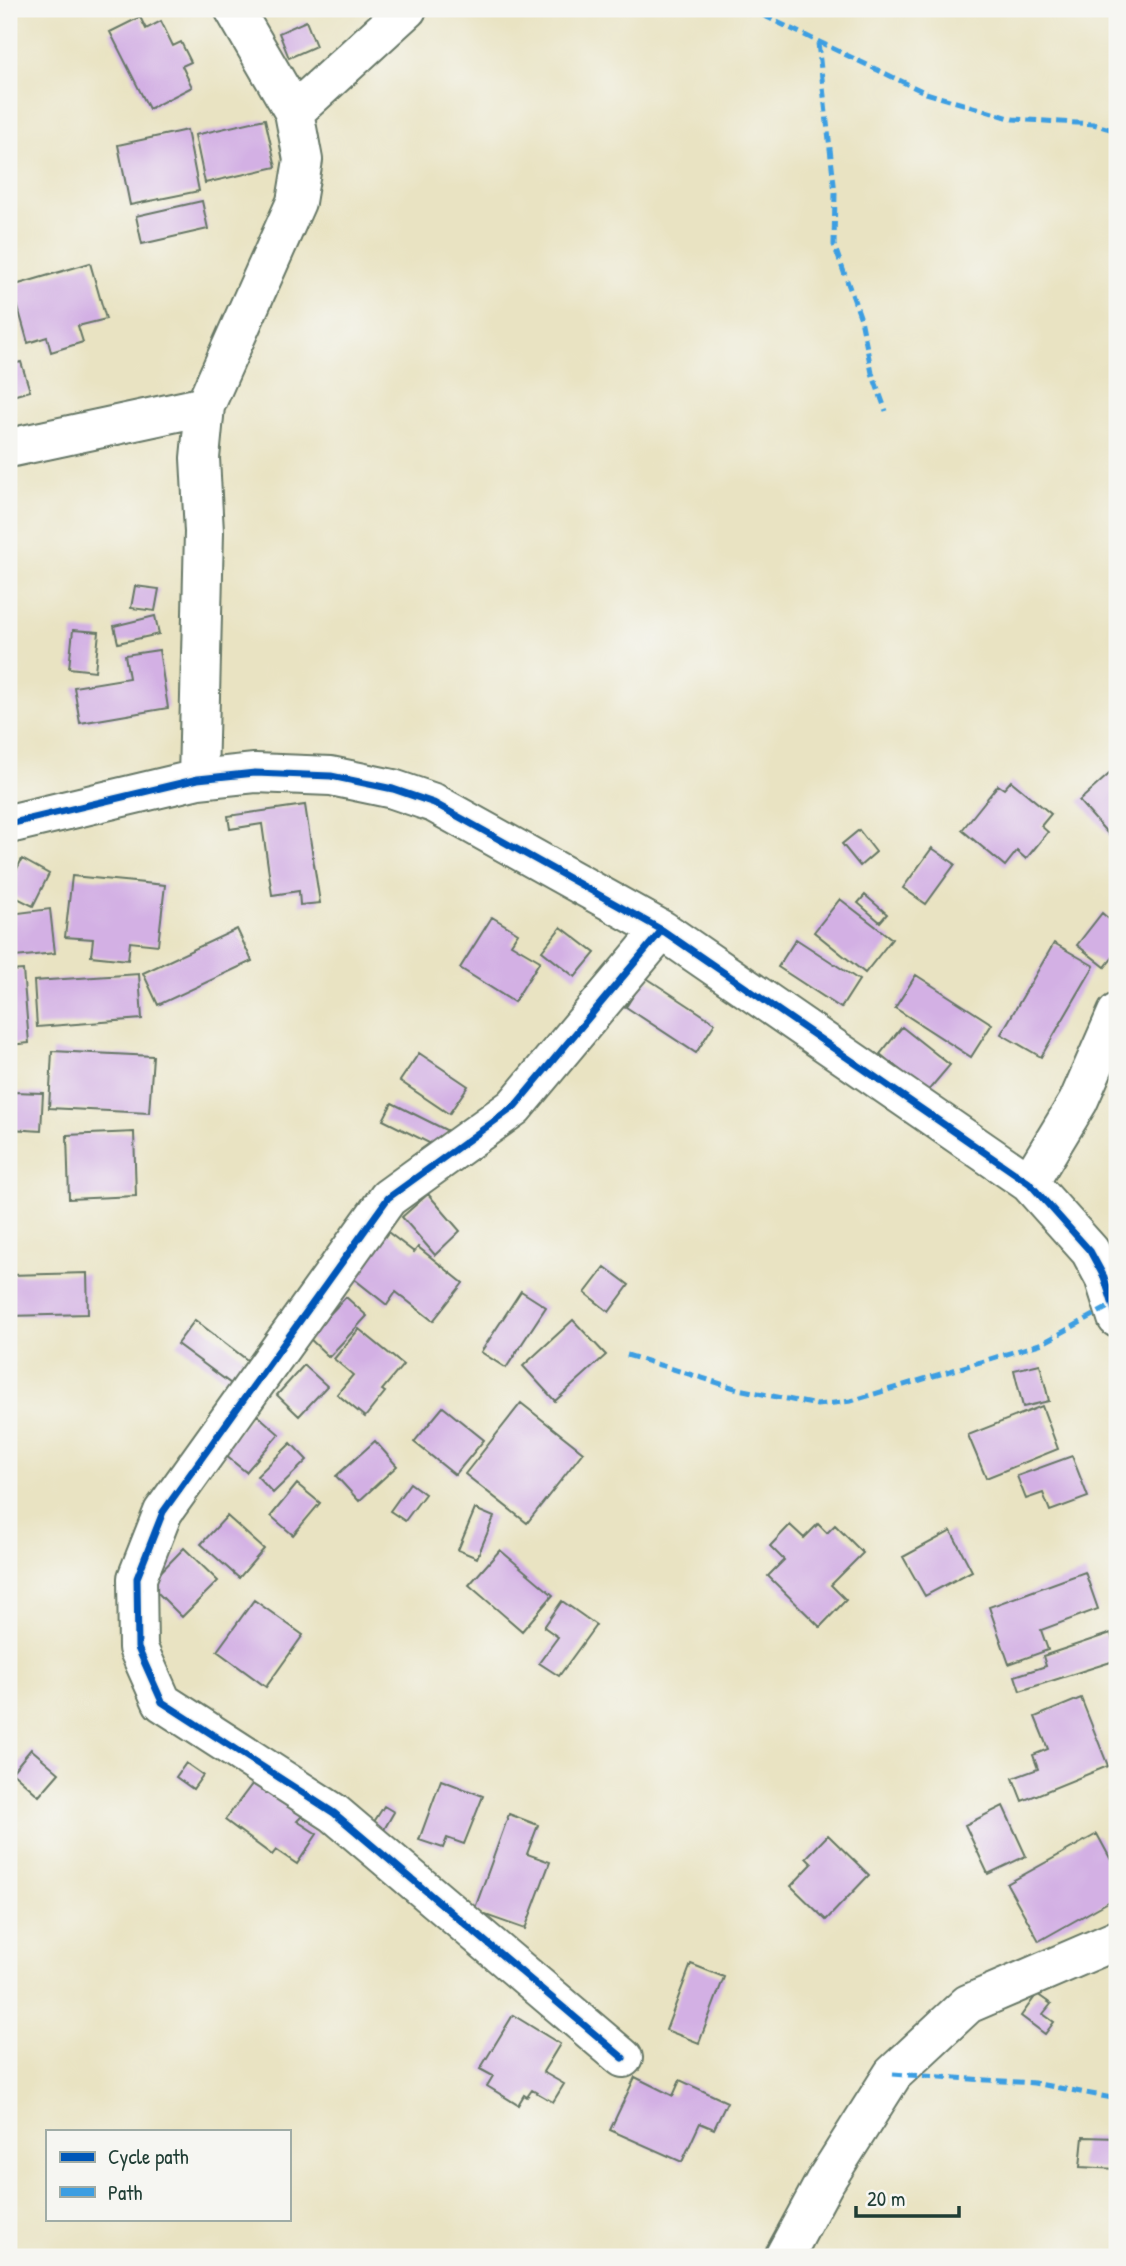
<svg xmlns="http://www.w3.org/2000/svg" width="1126" height="2266" viewBox="0 0 1126 2266" font-family="'Patrick Hand',sans-serif">
	<rect width="100%" height="100%" fill="#f6f6f2"/>
	<filter id="ink" filterUnits="userSpaceOnUse"><feTurbulence type="fractalNoise" baseFrequency=".0143" numOctaves="2"/><feDisplacementMap in="SourceGraphic" scale="14" xChannelSelector="R" yChannelSelector="G"/><feConvolveMatrix kernelMatrix="1 2 1 2 8 2 1 2 1" color-interpolation-filters="sRGB"/></filter>
	<filter id="wash" filterUnits="userSpaceOnUse"><feTurbulence type="fractalNoise" baseFrequency=".00686" numOctaves="4" result="noise"/><feDisplacementMap in="SourceGraphic" scale="28" xChannelSelector="R" yChannelSelector="G"/><feGaussianBlur stdDeviation="1.57" result="paint"/><feColorMatrix in="noise" values="0 0 0 0 0 0 0 0 0 0 0 0 0 0 0 0 0 1.4 0 .05"/><feComposite in="paint" operator="in"/></filter>
	<g filter="url(#wash)">
		<rect width="100%" height="100%" fill="#e9e3c2"/>
		<g id="blocks">
			<path fill="#d3b0e4" d="M140,17L146,29L161,21L173,46L181,42L191,62L182,66L192,87L149,109L110,32Z
				M306,21L316,46L289,58L279,33Z
				M265,119L276,167L205,183L195,135Z
				M187,130L199,191L130,205L118,145Z
				M202,201L208,229L142,244L136,216Z
				M90,263L106,319L78,326L83,342L51,352L47,337L28,343L12,286Z
				M21,362L30,391L9,397V365Z
				M135,586L159,589L155,611L131,608Z
				M155,616L159,634L118,643L114,626Z
				M73,630L99,632L95,671L69,668Z
				M159,650L168,708L80,723L74,687L129,678L125,655Z
				M1117,767V844L1079,801Z
				M1011,781L1051,814L1041,826L1048,832L1026,859L1017,851L1005,866L962,830L998,785L1004,789Z
				M305,805L320,903L300,905L299,891L272,895L262,824L230,829L228,816Z
				M859,830L876,852L860,866L842,844Z
				M932,848L955,864L926,904L903,888Z
				M22,859L49,874L33,906L9,894V884Z
				M72,876L165,885L158,945L130,942L128,960L91,956L93,939L65,937Z
				M865,895L887,914L880,922L858,903Z
				M840,899L892,939L865,973L814,932Z
				M50,909L55,953L15,957L10,914Z
				M1102,913L1117,926V952L1105,967L1077,945Z
				M492,917L518,933L511,944L540,961L514,1002L460,968Z
				M561,927L595,953L575,977L542,951Z
				M237,929L252,961L158,1005L143,973Z
				M796,939L859,980L841,1008L778,967Z
				M1054,943L1094,966L1041,1057L1001,1034Z
				M23,970L29,1043L9,1045V971Z
				M139,974L142,1019L37,1027L34,981Z
				M916,975L992,1024L971,1057L895,1008Z
				M645,977L715,1023L696,1053L626,1007Z
				M902,1027L950,1065L927,1092L880,1054Z
				M52,1051L153,1056L149,1113L49,1108Z
				M419,1053L468,1086L449,1114L400,1081Z
				M13,1092L43,1093L41,1131L11,1129Z
				M392,1103L448,1131L439,1148L383,1120Z
				M134,1132L136,1196L69,1199L67,1135Z
				M428,1194L460,1231L435,1255L402,1217Z
				M380,1226L414,1252L418,1247L463,1283L433,1321L396,1292L387,1305L344,1271Z
				M605,1267L629,1285L609,1312L585,1293Z
				M87,1273L88,1314L9,1316V1275Z
				M521,1291L546,1307L506,1368L481,1352Z
				M346,1297L367,1316L329,1357L308,1337Z
				M195,1320L251,1363L234,1386L177,1344Z
				M573,1320L606,1355L555,1401L523,1366Z
				M359,1329L403,1365L382,1390L385,1392L365,1417L337,1394L353,1375L334,1359Z
				M1040,1364L1049,1401L1023,1407L1014,1370Z
				M304,1365L327,1386L299,1416L277,1395Z
				M521,1403L583,1452L527,1523L465,1474Z
				M1042,1406L1058,1449L986,1478L968,1435Z
				M443,1407L484,1440L455,1475L414,1442Z
				M254,1412L279,1434L246,1472L220,1451Z
				M375,1441L397,1466L359,1501L336,1476Z
				M291,1443L307,1460L273,1493L257,1476Z
				M1072,1456L1088,1497L1050,1511L1043,1493L1026,1499L1017,1476Z
				M410,1483L425,1494L405,1521L390,1511Z
				M297,1484L320,1503L293,1535L271,1516Z
				M475,1509L494,1517L477,1558L458,1550Z
				M227,1516L264,1549L239,1578L201,1544Z
				M818,1524L827,1533L835,1525L863,1553L831,1585L846,1600L820,1627L768,1576L784,1560L770,1546L790,1525L804,1538Z
				M951,1531L972,1571L925,1596L903,1557Z
				M184,1548L218,1581L182,1617L149,1584Z
				M500,1550L553,1595L522,1631L469,1585Z
				M1085,1572L1098,1609L1041,1630L1048,1650L1009,1664L989,1607Z
				M254,1600L303,1635L266,1687L217,1651Z
				M562,1601L596,1625L559,1676L539,1663L558,1637L544,1627Z
				M1111,1633L1117,1660L1020,1691L1015,1676L1046,1666L1043,1656Z
				M1081,1698L1108,1766L1022,1801L1013,1778L1038,1769L1033,1755L1048,1749L1035,1717Z
				M31,1749L59,1773L39,1796L12,1772Z
				M186,1763L203,1775L193,1789L176,1777Z
				M256,1779L303,1815L297,1821L317,1834L297,1864L276,1850L272,1855L225,1820Z
				M441,1780L483,1796L464,1844L447,1838L443,1848L419,1840Z
				M384,1806L394,1812L378,1840L367,1833Z
				M1003,1806L1026,1856L988,1874L965,1825Z
				M509,1814L538,1825L527,1854L550,1862L525,1929L474,1911Z
				M1097,1834L1117,1871V1897L1039,1941L1007,1884Z
				M828,1835L869,1875L826,1920L791,1886L812,1864L806,1858Z
				M691,1964L724,1977L699,2043L666,2030Z
				M1037,1994L1051,2004L1043,2014L1054,2022L1045,2034L1021,2016Z
				M513,2015L560,2044L543,2072L564,2084L553,2102L532,2090L527,2097L524,2095L518,2105L487,2086L493,2076L480,2069Z
				M635,2077L673,2096L680,2080L727,2102L714,2129L700,2123L682,2162L610,2130Z
				M1083,2137L1117,2138V2169L1080,2167Z"/>
		</g>
	</g>
	<g filter="url(#ink)">
		<use href="#blocks" fill-opacity="0" stroke="#676" stroke-width="2"/>
		<g fill="none" stroke-linecap="round" stroke-linejoin="round">
			<defs>
				<path id="minor" d="M294,112L407,9
					M9,448L205,406
					M198,779L204,532L200,458L205,406L296,202L303,160L294,112L234,9
					M9,824L198,779L255,773L331,776L393,789L434,803L662,930L1029,1183L1090,1251L1104,1277L1117,1318
					M1029,1183L1078,1102L1117,1013
					M623,2058L334,1813L162,1702L138,1648L137,1578L163,1512L388,1198L514,1107L662,930
					M784,2257L824,2183L893,2074L968,2004L1117,1940"/>
			</defs>
			<use href="#minor" stroke="#676" stroke-width="42"/>
			<use href="#minor" stroke="#fff" stroke-width="38"/>
			<path stroke="#3c9ee2" stroke-width="5" stroke-dasharray="10 5" stroke-linecap="butt" d="M750,9L926,93L1013,119L1093,124L1117,131
				M818,43L835,193L834,245L861,319L872,373L886,411
				M627,1355L738,1389L817,1405L851,1401L1043,1343L1114,1304
				M893,2074L1034,2083L1117,2099"/>
			<defs>
				<path id="cycleway" d="M9,824L198,779L255,773L331,776L393,789L434,803L662,930L1029,1183L1090,1251L1104,1277L1117,1318
					M623,2058L334,1813L162,1702L138,1648L137,1578L163,1512L388,1198L514,1107L662,930"/>
			</defs>
			<use href="#cycleway" stroke="#f6f6f2" stroke-width="11"/>
			<use href="#cycleway" stroke="#0057b8" stroke-width="7"/>
		</g>
	</g>
	<rect width="1126" height="2266" fill="none" stroke="#f6f6f2" stroke-width="35"/>
	<rect x="46" y="2130" width="245" height="91" fill="#f6f6f2" stroke="#a0aca6" stroke-width="2"/>
	<rect x="60" y="2152" width="35" height="10" fill="#0057b8" stroke="#a0aca6" stroke-width="2"/>
	<text x="108" y="2164" font-size="21" fill="#1f3d34">Cycle path</text>
	<rect x="60" y="2187" width="35" height="10" fill="#3c9ee2" stroke="#a0aca6" stroke-width="2"/>
	<text x="108" y="2200" font-size="21" fill="#1f3d34">Path</text>
	<path d="M856 2206v10h103v-10" fill="none" stroke="#1f3d34" stroke-width="3.5"/>
	<text x="867" y="2206" font-size="21" fill="#1f3d34" stroke="#f6f6f2" stroke-width="5" paint-order="stroke">20 m</text>
</svg>
